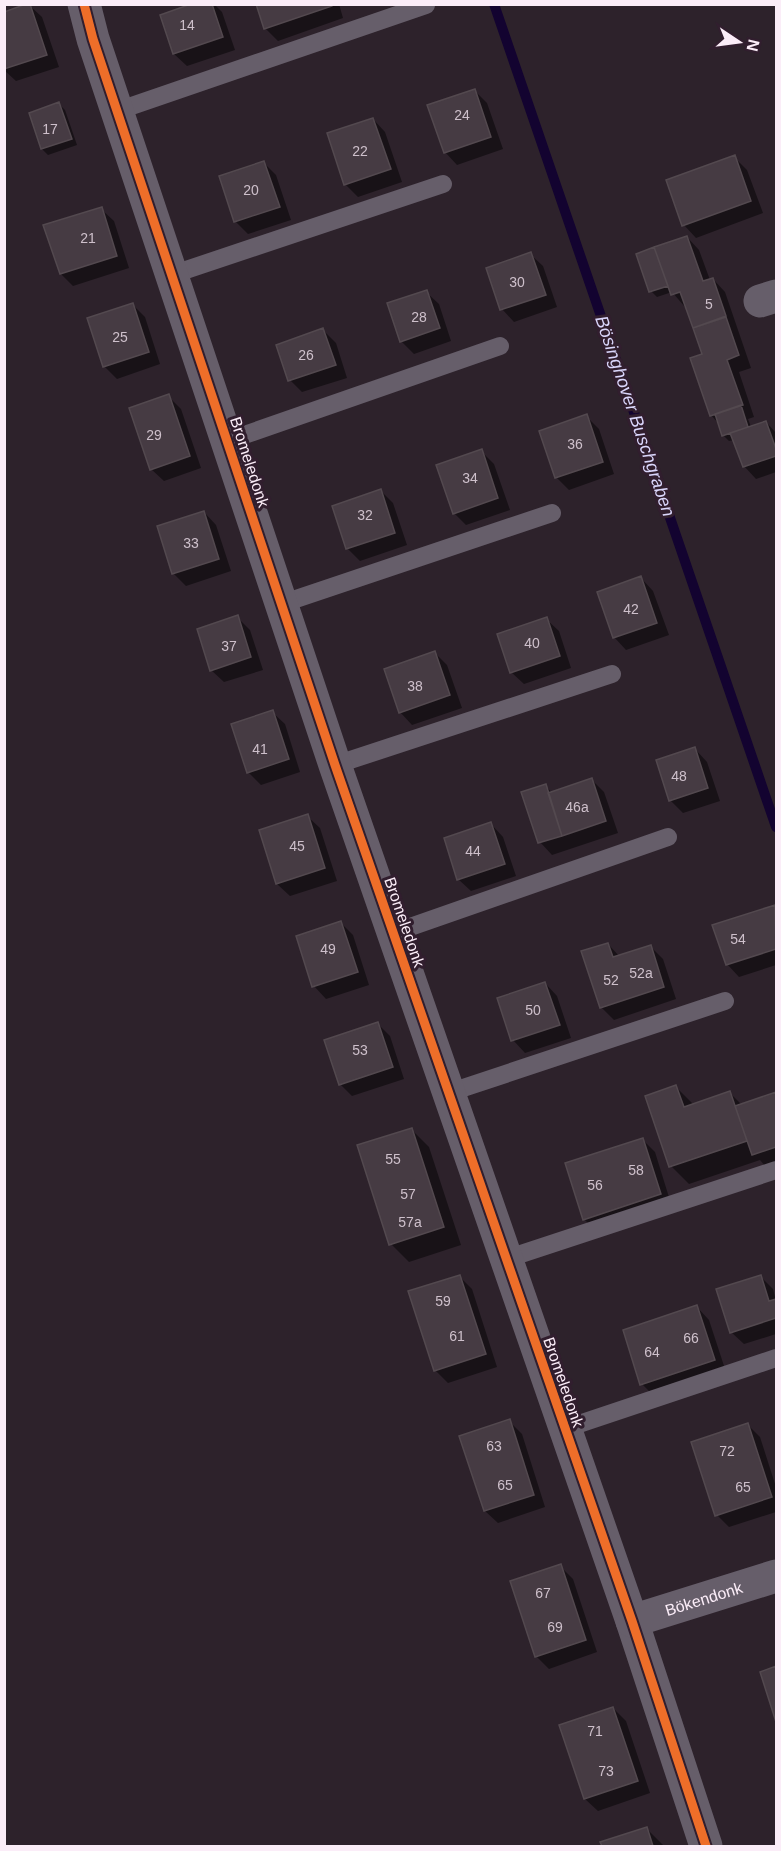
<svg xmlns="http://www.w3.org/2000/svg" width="781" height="1851" viewBox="0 0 781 1851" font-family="Arial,sans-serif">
	<rect width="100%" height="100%" fill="#2d222b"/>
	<path fill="#0007" d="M196,4H214L222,12L235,50L187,66L174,54L161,16Z
		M257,4H339L343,18L278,41L265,28Z
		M29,5L42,17L59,67L16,81L4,70V14Z
		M475,91L487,103L503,149L457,165L445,152Z
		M59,104L65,110L77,145L48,155L42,149Z
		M373,119L385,132L402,182L358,197L345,184Z
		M734,157L747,170L763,213L696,238L684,225Z
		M264,163L276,175L291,220L248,234L236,222L221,177Z
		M101,209L114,221L129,268L73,286L61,274Z
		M687,237L699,250L710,280L713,279L725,292L751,368L739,372L754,417L748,419L751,427L766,422L776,433V472L756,479L744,466L734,440L729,441L723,435L719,424L711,415L703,355L687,306L685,307L672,292L657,297L651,291Z
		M530,254L543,266L557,307L514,322L502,309Z
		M426,292L439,304L451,341L414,354L401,341Z
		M133,305L145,317L160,364L117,379L104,366Z
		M323,330L336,343L347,378L302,392L290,380Z
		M168,396L181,409L201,468L164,481L151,469Z
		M586,416L599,429L614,474L569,490L556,477Z
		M481,451L494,464L510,510L466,525L454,513Z
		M381,491L393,503L407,545L360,561L348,549L334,507Z
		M204,512L216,525L231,571L186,586L173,573Z
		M641,578L653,591L669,635L626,650L614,637Z
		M237,617L250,630L263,670L224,682L211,670Z
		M546,619L559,631L571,668L524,684L511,672Z
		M435,653L447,665L462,708L412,725L400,712Z
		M272,712L285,724L300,772L261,785L248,772Z
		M695,749L707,762L720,801L683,813L671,801L658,761Z
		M591,779L604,792L618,833L552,855L540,842L546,786L552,793Z
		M307,816L320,828L337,881L290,896L277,884Z
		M491,824L503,837L516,876L471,891L458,879Z
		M775,907L776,908V965L739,977L727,964Z
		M341,923L353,935L369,985L326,999L314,986L297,937Z
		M608,944L620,957L651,947L663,959L676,999L614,1020L601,1007Z
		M545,983L557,996L571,1038L525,1053L513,1040Z
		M378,1024L390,1036L404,1079L352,1096L340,1084Z
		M676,1087L694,1105L730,1093L742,1105L776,1094V1163L766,1167L760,1160L689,1184L671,1166Z
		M411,1129L429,1147L461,1245L409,1262L391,1244Z
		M642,1139L655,1152L672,1207L596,1231L584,1219Z
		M459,1276L472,1289L497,1367L448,1383L435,1370Z
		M760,1276L773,1289L776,1301V1334L744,1344L731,1332Z
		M697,1307L709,1320L726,1372L654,1396L642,1384Z
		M509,1421L522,1434L545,1507L498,1523L485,1511Z
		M748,1425L760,1437L776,1487V1512L729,1527L717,1515Z
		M560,1566L573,1579L597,1652L549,1669L536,1656Z
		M776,1668V1717L762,1673Z
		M613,1708L626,1721L650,1793L598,1811L585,1799L561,1726Z
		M647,1829L664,1846H603L602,1843Z"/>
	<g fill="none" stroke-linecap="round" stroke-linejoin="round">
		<path stroke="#130330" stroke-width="10" d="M494,4L776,827"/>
	</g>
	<path fill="#463b43" stroke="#53494f" stroke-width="1.5" d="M26,4H30L47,55L4,69V12Z
		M191,4H212L223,37L173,54L160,15Z
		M256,4H332V6L264,29Z
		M475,89L491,137L444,153L427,105Z
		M59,102L72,139L41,149L29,113Z
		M373,118L391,169L344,185L327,133Z
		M735,155L751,201L682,226L666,180Z
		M264,161L280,207L234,222L219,176Z
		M102,207L117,256L60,274L43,225Z
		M687,236L703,281L713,278L726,316L693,328L680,292L671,295L654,247Z
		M654,247L668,286L649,292L636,254Z
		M531,252L546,295L500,310L486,268Z
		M427,290L440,328L400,342L387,303Z
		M133,303L149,352L103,367L87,318Z
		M726,317L739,355L727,360L743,405L710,416L690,358L702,354L693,328Z
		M323,328L336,365L288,381L276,345Z
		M169,394L190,456L150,470L129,408Z
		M741,405L748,427L722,436L715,414Z
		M587,414L603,462L555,478L539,431Z
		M766,421L776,449V456L743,467L730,433Z
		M482,449L498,498L453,514L436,465Z
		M381,489L395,533L346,549L332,506Z
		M204,511L219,559L172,574L157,526Z
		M641,576L657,623L613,638L597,592Z
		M238,615L251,657L210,671L197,629Z
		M547,617L560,656L510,673L497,634Z
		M435,651L450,695L399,713L384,669Z
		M273,710L289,759L247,773L231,724Z
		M695,747L708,788L669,801L656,760Z
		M592,778L606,821L562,836L548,793Z
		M546,784L562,836L538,843L521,792Z
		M308,814L325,868L276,884L259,830Z
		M491,822L505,864L457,880L444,838Z
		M775,905L776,949L726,965L712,925Z
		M341,921L358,972L312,987L296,936Z
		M608,943L613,957L651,945L664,987L600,1008L581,951Z
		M545,982L560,1025L511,1041L497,998Z
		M378,1022L393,1067L339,1085L324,1040Z
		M676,1085L684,1107L730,1091L747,1141L669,1167L645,1096Z
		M776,1092V1147L752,1155L735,1106Z
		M412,1128L444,1227L389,1245L357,1145Z
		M643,1138L661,1194L583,1220L565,1163Z
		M460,1275L486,1354L434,1371L408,1291Z
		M761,1275L769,1301L776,1299V1318L730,1333L716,1289Z
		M697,1305L715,1360L640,1385L623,1330Z
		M510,1419L534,1495L484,1511L459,1436Z
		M748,1423L772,1497L715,1516L691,1442Z
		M561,1564L586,1640L535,1657L510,1581Z
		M776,1666V1722L760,1672Z
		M613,1707L638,1781L584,1799L559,1725Z
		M647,1827L653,1846H602L600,1842Z"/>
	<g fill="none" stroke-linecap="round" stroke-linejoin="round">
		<path stroke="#665e6a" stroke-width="18" d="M117,111L426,5
			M171,275L443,184
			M227,441L500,346
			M281,604L552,513
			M335,765L612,674
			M393,933L668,837
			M448,1093L725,1001
			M506,1259L776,1170
			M564,1429L776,1358"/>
		<g stroke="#665e6a" stroke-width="33">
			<path d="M84,4L93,39L335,765L632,1621L706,1846"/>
			<path d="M760,301L776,296"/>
			<path id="s1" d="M632,1621L776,1576"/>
		</g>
		<defs>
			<path id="cycleway" d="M84,4L93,39L335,765L632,1621L706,1846"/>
		</defs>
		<use href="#cycleway" stroke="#311e2e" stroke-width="13"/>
		<use href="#cycleway" stroke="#ee6e29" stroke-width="9"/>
	</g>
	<g text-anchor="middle" stroke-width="6" stroke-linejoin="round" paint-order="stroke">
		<g font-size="14" fill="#cec0cb">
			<text x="187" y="30">14</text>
			<text x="462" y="120">24</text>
			<text x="50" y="134">17</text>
			<text x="360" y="156">22</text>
			<text x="251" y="195">20</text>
			<text x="88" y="243">21</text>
			<text x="517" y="287">30</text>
			<text x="709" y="309">5</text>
			<text x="419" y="322">28</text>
			<text x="120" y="342">25</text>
			<text x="306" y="360">26</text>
			<text x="154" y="440">29</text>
			<text x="575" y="449">36</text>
			<text x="470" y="483">34</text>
			<text x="365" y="520">32</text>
			<text x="191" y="548">33</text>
			<text x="631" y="614">42</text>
			<text x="532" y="648">40</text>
			<text x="229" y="651">37</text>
			<text x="415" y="691">38</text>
			<text x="260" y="754">41</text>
			<text x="679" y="781">48</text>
			<text x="577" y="812">46a</text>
			<text x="297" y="851">45</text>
			<text x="473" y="856">44</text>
			<text x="738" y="944">54</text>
			<text x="328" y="954">49</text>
			<text x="641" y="978">52a</text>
			<text x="611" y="985">52</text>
			<text x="533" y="1015">50</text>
			<text x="360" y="1055">53</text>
			<text x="393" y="1164">55</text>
			<text x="636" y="1175">58</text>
			<text x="595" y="1190">56</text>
			<text x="408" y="1199">57</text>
			<text x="410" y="1227">57a</text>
			<text x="443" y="1306">59</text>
			<text x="457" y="1341">61</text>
			<text x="691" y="1343">66</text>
			<text x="652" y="1357">64</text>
			<text x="494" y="1451">63</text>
			<text x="727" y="1456">72</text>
			<text x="505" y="1490">65</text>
			<text x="743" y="1492">65</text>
			<text x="543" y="1598">67</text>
			<text x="555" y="1632">69</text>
			<text x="595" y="1736">71</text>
			<text x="606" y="1776">73</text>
		</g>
		<g font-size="16" fill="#fbedf8" stroke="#311e2e">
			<text transform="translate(250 462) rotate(72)" y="6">Bromeledonk</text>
			<text transform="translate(405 922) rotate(71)" y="6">Bromeledonk</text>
			<text transform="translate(564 1382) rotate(71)" y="6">Bromeledonk</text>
			<text dy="6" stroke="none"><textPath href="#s1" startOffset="75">Bökendonk</textPath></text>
		</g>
		<g font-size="18" font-style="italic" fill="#dad6fb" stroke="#311e2e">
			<text transform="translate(635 416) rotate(71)" y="6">Bösinghover Buschgraben</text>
		</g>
	</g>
	<rect width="781" height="1851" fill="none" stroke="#fbedf8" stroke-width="12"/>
	<g transform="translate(739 42) rotate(103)" stroke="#311e2e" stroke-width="4.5" paint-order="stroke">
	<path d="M0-4.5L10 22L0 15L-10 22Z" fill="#fbedf8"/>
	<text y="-9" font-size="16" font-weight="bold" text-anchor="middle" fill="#fbedf8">N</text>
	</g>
</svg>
